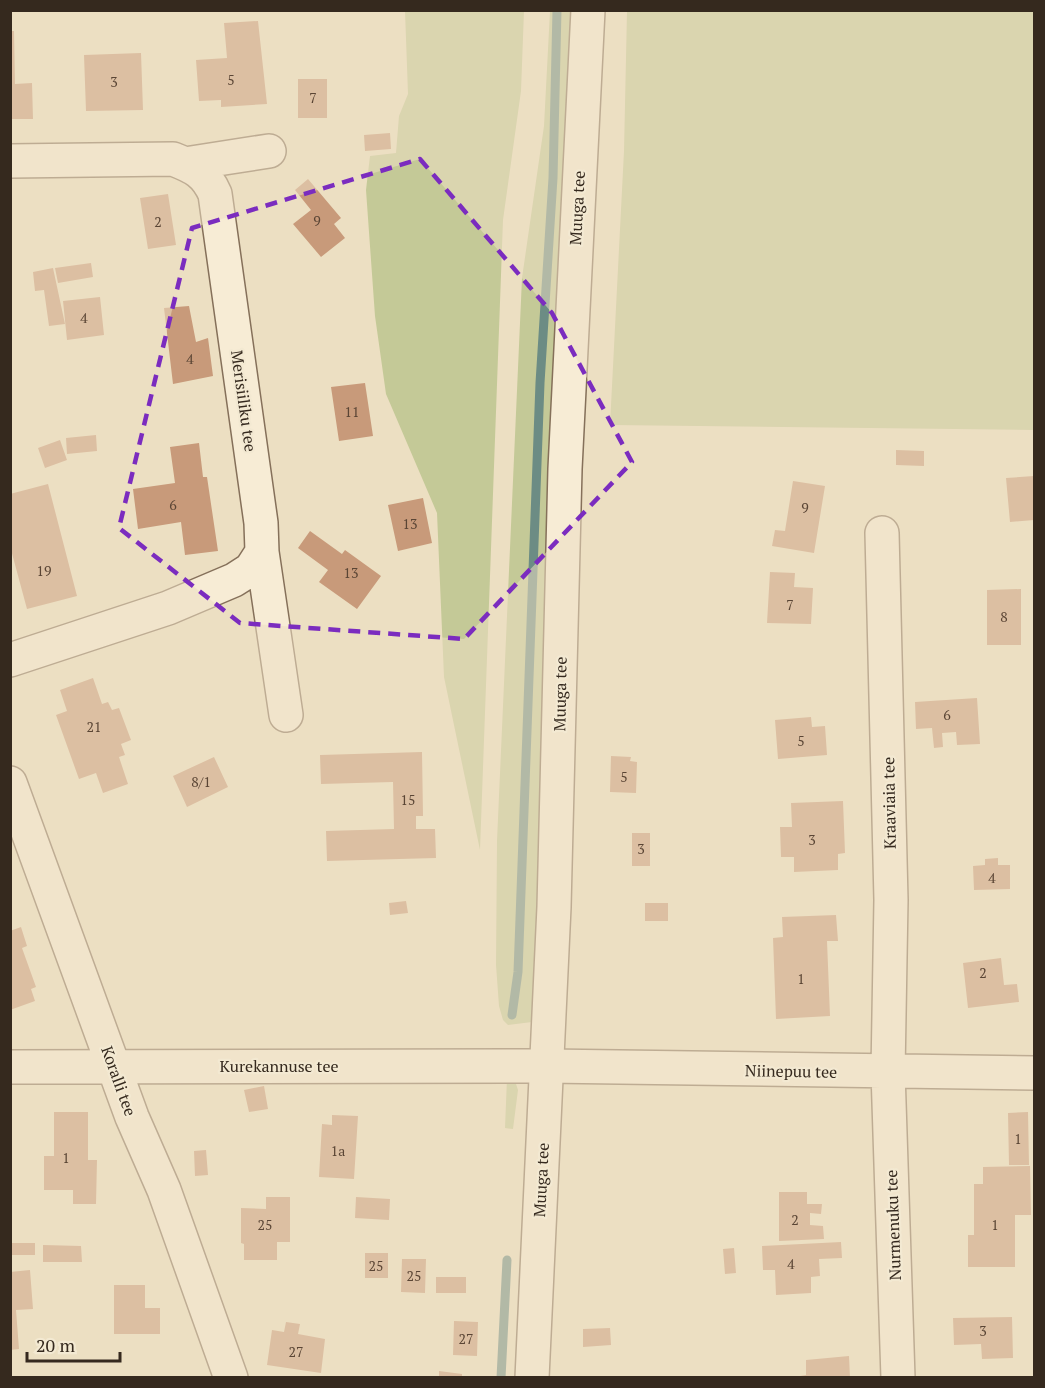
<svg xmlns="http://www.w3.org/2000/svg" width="1045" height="1388" viewBox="0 0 1045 1388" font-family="'PT Serif',serif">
	<rect width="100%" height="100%" fill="#ecdfc2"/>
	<path fill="#c4c997" d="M405,11H524L521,91L503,220L480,850L444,677L437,513L386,394L375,316L366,190L370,156L396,153L399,116L408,94Z
		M550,11H573L532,1022L508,1025L503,1020L499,1006L496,965L497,841L522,278L544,126Z
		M627,11H1034V430L610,425L624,151Z
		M507,1078L516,1084L518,1090L513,1129L505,1128Z"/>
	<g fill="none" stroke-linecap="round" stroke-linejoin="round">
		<path stroke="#6c8c84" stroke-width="9" d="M512,1015L518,972L540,383L553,178L557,10
			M501,1378L507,1260"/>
	</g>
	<path fill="#c89a7a" d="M258,21L267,104L221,107V100L199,101L196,60L227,58L224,23Z
		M10,31H14L15,84L32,83L33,119H10Z
		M141,53L143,110L86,111L84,55Z
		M298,79H327V118H298Z
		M390,133L391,149L365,151L364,135Z
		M308,179L341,218L334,224L345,238L321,257L293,224L311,210L295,190Z
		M168,194L176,245L148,249L140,198Z
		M91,263L93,277L58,283L55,268Z
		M53,268L65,324L49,326L44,290L35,291L33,272Z
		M100,297L104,335L67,340L63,301Z
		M189,306L196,342L208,338L213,376L173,384L164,308Z
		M365,383L373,436L339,441L331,387Z
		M96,435L97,451L67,454L66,438Z
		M60,440L67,460L45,468L38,448Z
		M199,443L203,477H207L218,551L185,555L181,522L138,529L133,489L175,483L170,447Z
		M896,450L924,451V466L896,465Z
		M1034,476V520L1010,522L1006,478Z
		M793,481L825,486L814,553L772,546L775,530L785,531Z
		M48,484L77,596L27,609L10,546V494Z
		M423,498L432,543L398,551L388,505Z
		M310,531L342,554L345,550L381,576L357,609L319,582L328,570L298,548Z
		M770,572L795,573L794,587L813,588L811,624L767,623Z
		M1021,589V645H987V590Z
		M93,678L102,704L108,702L112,710L119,708L131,740L121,744L125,755L119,757L128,784L103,793L96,773L79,779L56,715L67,711L60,690Z
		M977,698L980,744L957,745L956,732L942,733L943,747L934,748L932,728L916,729L915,702Z
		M811,717L812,727L825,726L827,755L778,759L775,720Z
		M422,752L423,816H416V829H435L436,858L327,861L326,831L394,829L393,782L321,784L320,755Z
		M611,756L631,757L630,761L637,762L636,793L610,792Z
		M214,757L228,787L187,807L173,776Z
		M843,801L845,853L838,854V870L794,872V857H781L780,827H792L791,803Z
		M632,833H650V866H632Z
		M998,858V865H1010V889L974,890L973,866L985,865V859Z
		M406,901L408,913L390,915L389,903Z
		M645,903H668V921H645Z
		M836,915L838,941H827L830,1016L776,1019L773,938L783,937L782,917Z
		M21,927L27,946L22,948L36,987L31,989L35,1001L10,1010V931Z
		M1001,958L1004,985L1017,984L1019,1002L968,1008L963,963Z
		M264,1086L268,1109L249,1112L244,1090Z
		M54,1112H88V1160H97L96,1204H73V1190H44V1156H54Z
		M1028,1112L1029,1165H1009L1008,1113Z
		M332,1115L358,1116L354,1179L319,1177L322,1124L332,1125Z
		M206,1150L208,1175L195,1176L194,1151Z
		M1030,1166L1031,1215H1015V1267H968V1235H974V1184H983V1167Z
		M779,1192H807V1204H822L821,1214L810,1213V1225L823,1226L824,1239L779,1241Z
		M266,1197H290V1242H277V1260H244V1244L241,1243V1208L266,1209Z
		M356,1197L390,1199L389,1220L355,1218Z
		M841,1242L842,1258L819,1259L820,1276L811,1277V1293L776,1295L775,1270H763L762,1246Z
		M10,1243H35V1255H10Z
		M43,1245L81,1246L82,1262H43Z
		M734,1248L736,1273L725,1274L723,1249Z
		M365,1253H388V1278H365Z
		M402,1259H426L425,1293L401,1292Z
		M30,1270L33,1309L16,1310L19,1349L10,1350V1272Z
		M436,1277H466V1293H436Z
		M114,1285H145V1308H160V1334H114Z
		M1012,1317L1013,1358L982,1359L981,1344L954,1345L953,1318Z
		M454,1321L478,1322L477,1356L453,1355Z
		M286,1322L300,1324L298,1334L325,1339L321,1373L267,1365L272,1330L284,1332Z
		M610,1328L611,1345L583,1347V1329Z
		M849,1356L850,1378H788L806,1375V1360Z
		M439,1371L462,1374V1378H439Z"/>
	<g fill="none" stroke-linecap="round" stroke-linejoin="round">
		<defs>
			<path id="minor" d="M10,161L173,159C194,167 206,173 215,194L261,523L262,552L251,569L234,580L168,608L10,660
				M185,164L269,151
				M882,533L891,900L888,1072L898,1378
				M262,552L286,715
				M10,783L132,1117L164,1190L231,1378
				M10,1067L547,1066L1034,1073"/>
			<path id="tertiary" d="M532,1378L554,907L565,469L588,10"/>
		</defs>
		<use href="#minor" stroke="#85705a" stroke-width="36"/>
		<use href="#tertiary" stroke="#85705a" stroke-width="36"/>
		<use href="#minor" stroke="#f7ecd5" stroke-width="33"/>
		<use href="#tertiary" stroke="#f7ecd5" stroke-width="33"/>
	</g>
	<path d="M0 0H1045V1388H0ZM420,159L552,313L632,462L464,639L240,623L119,528L192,228Z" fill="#ecdfc2" fill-opacity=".55" fill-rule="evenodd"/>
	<path fill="none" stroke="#7b2cbf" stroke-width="4.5" stroke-dasharray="12 8" stroke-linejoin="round" d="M420,159L552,313L632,462L464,639L240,623L119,528L192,228Z"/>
	<g text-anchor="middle" stroke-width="4.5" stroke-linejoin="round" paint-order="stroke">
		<g font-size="14" fill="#5a4535">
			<text x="231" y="85">5</text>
			<text x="114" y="87">3</text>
			<text x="313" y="103">7</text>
			<text x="317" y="226">9</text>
			<text x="158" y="227">2</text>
			<text x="84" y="323">4</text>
			<text x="190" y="364">4</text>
			<text x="352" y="417">11</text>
			<text x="173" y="510">6</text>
			<text x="805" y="513">9</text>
			<text x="410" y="529">13</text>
			<text x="44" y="576">19</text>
			<text x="351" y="578">13</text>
			<text x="790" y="610">7</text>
			<text x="1004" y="622">8</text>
			<text x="947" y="720">6</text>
			<text x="94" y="732">21</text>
			<text x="801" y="746">5</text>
			<text x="624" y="782">5</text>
			<text x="201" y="787">8/1</text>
			<text x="408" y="805">15</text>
			<text x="812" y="845">3</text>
			<text x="641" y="854">3</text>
			<text x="992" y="883">4</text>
			<text x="983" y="978">2</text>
			<text x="801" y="984">1</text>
			<text x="1018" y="1144">1</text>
			<text x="338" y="1156">1a</text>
			<text x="66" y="1163">1</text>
			<text x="795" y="1225">2</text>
			<text x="265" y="1230">25</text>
			<text x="995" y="1230">1</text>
			<text x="791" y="1269">4</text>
			<text x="376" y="1271">25</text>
			<text x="414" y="1281">25</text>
			<text x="983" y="1336">3</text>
			<text x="466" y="1344">27</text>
			<text x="296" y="1357">27</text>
		</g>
		<g font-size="16" fill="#35291e" stroke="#f3e9d2">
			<text transform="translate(577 208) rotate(-87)" y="6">Muuga tee</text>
			<text transform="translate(244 401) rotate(82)" y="6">Merisiiliku tee</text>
			<text transform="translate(560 694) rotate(-89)" y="6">Muuga tee</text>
			<text transform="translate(889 803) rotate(-91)" y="6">Kraaviaia tee</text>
			<text x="279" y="1072">Kurekannuse tee</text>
			<text transform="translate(791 1071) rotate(1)" y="6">Niinepuu tee</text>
			<text transform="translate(119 1081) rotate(70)" y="6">Koralli tee</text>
			<text transform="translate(541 1180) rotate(-87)" y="6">Muuga tee</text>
			<text transform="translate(893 1225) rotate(-92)" y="6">Nurmenuku tee</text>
		</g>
	</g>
	<rect width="1045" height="1388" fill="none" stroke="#35291e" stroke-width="24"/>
	<path d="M27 1352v9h93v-9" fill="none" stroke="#35291e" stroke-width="3"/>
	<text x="36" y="1352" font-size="18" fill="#35291e" stroke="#f3e9d2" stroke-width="4.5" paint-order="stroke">20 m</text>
</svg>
